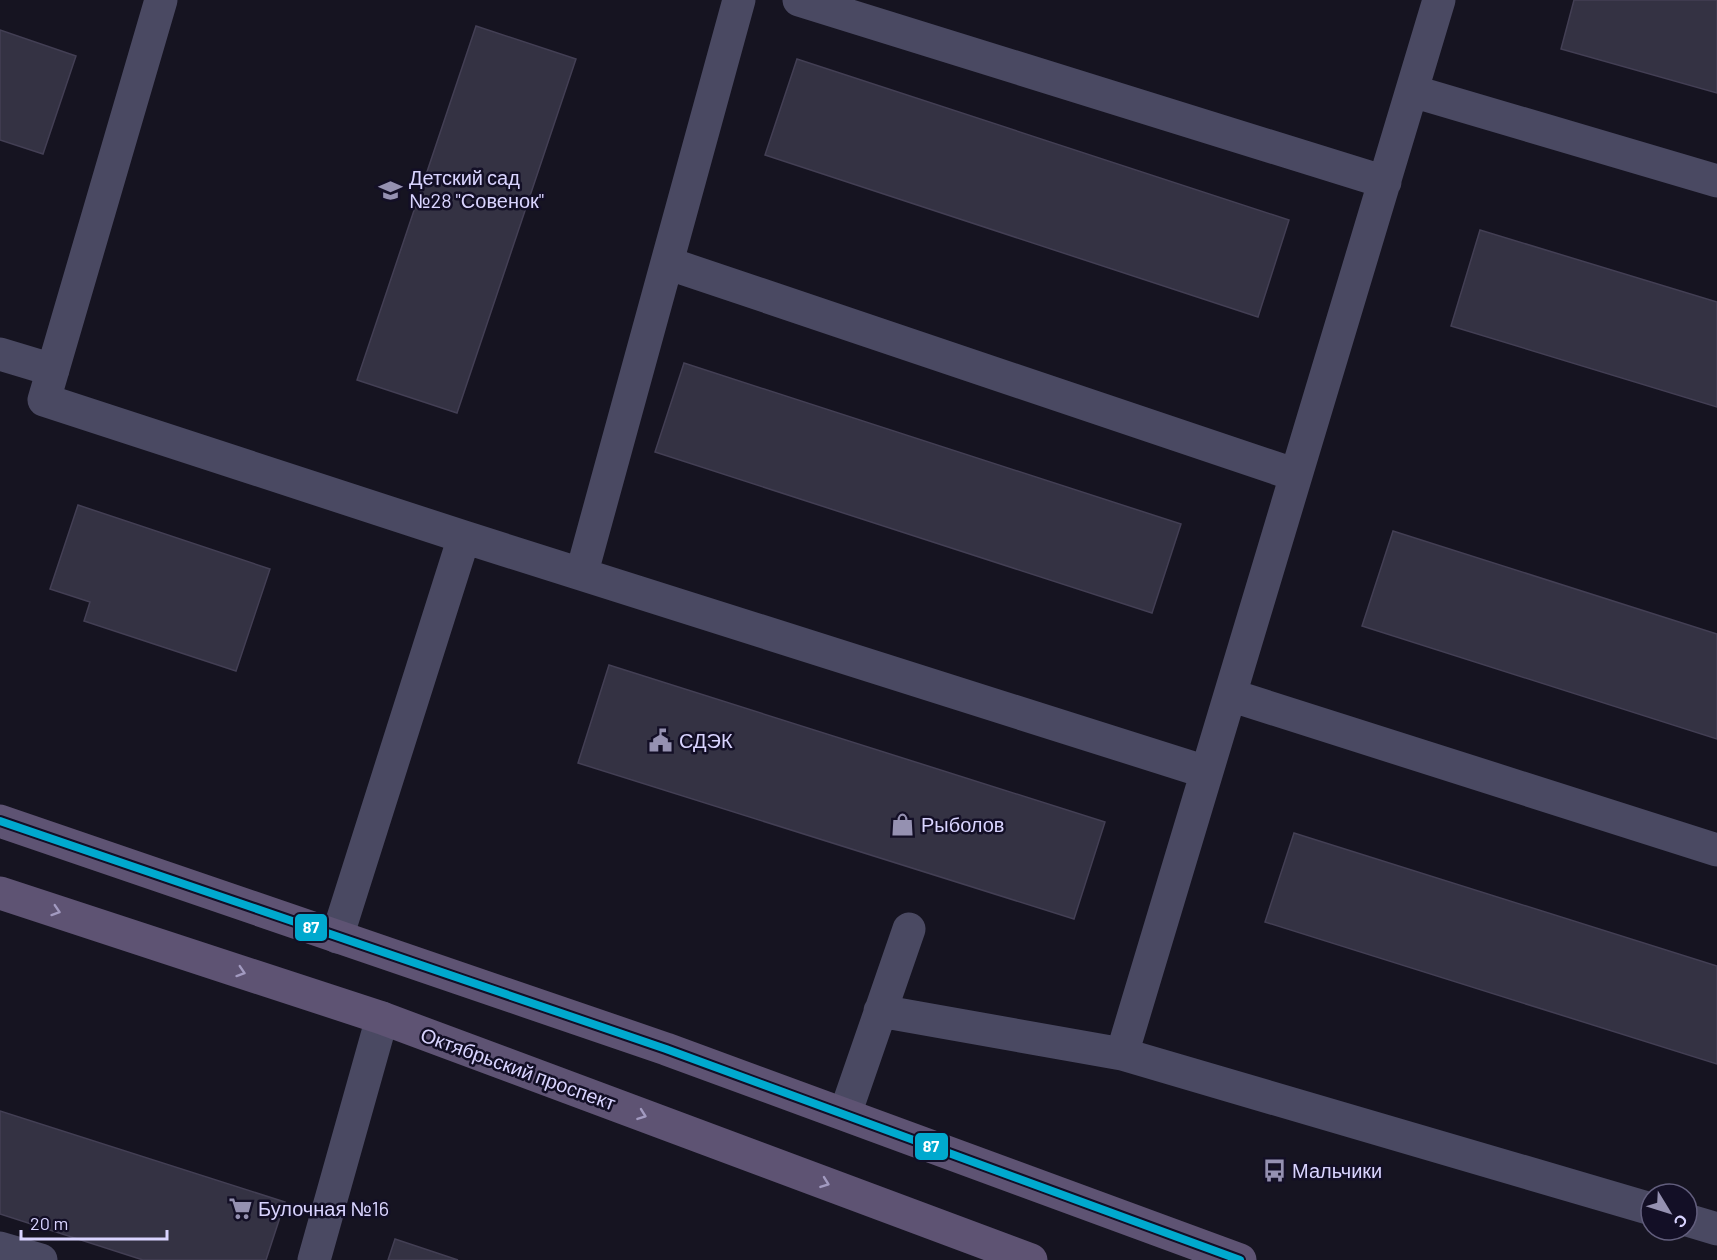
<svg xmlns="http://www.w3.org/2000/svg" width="1717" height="1260" viewBox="0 0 1717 1260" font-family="Barlow,sans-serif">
	<rect width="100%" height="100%" fill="#161421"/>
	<path fill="#343243" stroke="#433f54" stroke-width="1.5" d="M1574,0H1717V93L1561,49Z
		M476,26L576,59L457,413L357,380Z
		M0,30L76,56L43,154L0,140Z
		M797,59L1289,220L1258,317L765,155Z
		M1480,230L1717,302V407L1451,326Z
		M684,363L1181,524L1152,613L655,452Z
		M78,505L270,569L236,671L84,621L90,602L50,589Z
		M1393,531L1717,634V739L1362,626Z
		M609,665L1105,822L1074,919L578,763Z
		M1294,833L1717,966V1064L1265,922Z
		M0,1111L285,1202L266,1260H143L0,1214Z
		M395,1239L458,1260H388Z"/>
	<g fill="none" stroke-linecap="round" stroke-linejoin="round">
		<path stroke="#4a4962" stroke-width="33" d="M161,0L44,400L464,537L1206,772
			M799,0L1385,182
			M1412,91L1717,181
			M667,263L1296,475
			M0,354L53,370
			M582,572L739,0
			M1230,695L1717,850
			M337,937L464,537
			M880,1011L1122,1054L1651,1209
			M1122,1054L1439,0
			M845,1114L909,929
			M1687,1220L1717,1229
			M0,1248L41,1260
			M314,1260L382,1018"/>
		<path stroke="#5e5373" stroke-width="33" d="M0,821L666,1049L1240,1260
			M0,893L382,1018L1031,1260"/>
		<defs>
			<path id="bus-1" d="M0,821L666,1049L1240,1260"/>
		</defs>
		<use href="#bus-1" stroke="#130f26" stroke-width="12"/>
		<use href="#bus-1" stroke="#00a9ce" stroke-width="8"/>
	</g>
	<defs><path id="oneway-chevron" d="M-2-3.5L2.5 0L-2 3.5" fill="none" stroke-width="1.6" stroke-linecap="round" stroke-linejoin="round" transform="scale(1.5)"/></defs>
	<g stroke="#a29ac0">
		<use href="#oneway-chevron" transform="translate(56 911) rotate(18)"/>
		<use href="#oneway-chevron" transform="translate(241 972) rotate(18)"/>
		<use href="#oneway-chevron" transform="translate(642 1115) rotate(20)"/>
		<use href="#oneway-chevron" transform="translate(825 1183) rotate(20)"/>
	</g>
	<defs>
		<symbol id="school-bare" viewBox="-9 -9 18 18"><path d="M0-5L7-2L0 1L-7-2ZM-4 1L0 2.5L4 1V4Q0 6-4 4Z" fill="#9591b1" stroke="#130f26" stroke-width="2.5" paint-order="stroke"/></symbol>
		<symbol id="civic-bare" viewBox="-9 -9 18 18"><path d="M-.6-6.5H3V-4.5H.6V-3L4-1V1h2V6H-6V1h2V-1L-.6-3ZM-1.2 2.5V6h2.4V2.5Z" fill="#9591b1" stroke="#130f26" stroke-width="2.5" paint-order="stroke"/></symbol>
		<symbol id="shop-bare" viewBox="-9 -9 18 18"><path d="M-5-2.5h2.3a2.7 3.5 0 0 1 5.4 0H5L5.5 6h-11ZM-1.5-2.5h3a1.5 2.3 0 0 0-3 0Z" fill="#9591b1" stroke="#130f26" stroke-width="2.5" paint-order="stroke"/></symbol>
		<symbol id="bus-bare" viewBox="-9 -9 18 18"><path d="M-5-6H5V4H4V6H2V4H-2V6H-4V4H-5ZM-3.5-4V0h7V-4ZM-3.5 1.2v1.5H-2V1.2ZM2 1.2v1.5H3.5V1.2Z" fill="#9591b1" stroke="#130f26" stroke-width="2.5" paint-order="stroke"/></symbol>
		<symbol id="supermarket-bare" viewBox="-9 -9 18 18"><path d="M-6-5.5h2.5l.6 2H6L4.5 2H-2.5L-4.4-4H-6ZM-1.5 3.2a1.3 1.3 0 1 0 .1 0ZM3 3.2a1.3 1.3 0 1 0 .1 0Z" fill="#9591b1" stroke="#130f26" stroke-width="2.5" paint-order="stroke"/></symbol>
	</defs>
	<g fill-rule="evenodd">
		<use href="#school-bare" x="374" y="174" width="33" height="33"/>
		<use href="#civic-bare" x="644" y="724" width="33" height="33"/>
		<use href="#shop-bare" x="886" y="808" width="33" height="33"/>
		<use href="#bus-bare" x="1258" y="1154" width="33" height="33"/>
		<use href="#supermarket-bare" x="224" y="1192" width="33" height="33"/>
	</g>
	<g text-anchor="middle" stroke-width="5" stroke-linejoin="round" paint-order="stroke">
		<g font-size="20" fill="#d9d4ff" stroke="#130f26" text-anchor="start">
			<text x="409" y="185">Детский сад<tspan x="409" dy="23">№28 "Совенок"</tspan></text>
			<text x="679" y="748">СДЭК</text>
			<text x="921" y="832">Рыболов</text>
			<text x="1292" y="1178">Мальчики</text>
			<text x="258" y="1216">Булочная №16</text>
		</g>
		<g font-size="20" fill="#d9d4ff" stroke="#130f26">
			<text transform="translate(518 1069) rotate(20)" y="7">Октябрьский проспект</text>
		</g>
	</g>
	<g stroke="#130f26" stroke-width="2">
		<rect x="294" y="913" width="34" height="29" rx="6" fill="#00a9ce"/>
		<rect x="914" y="1132" width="35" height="29" rx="6" fill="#00a9ce"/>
	</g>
	<g font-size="16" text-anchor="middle" font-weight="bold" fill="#fff">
		<text x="311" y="933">87</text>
		<text x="931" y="1152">87</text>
	</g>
	<g transform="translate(1669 1212) rotate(128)"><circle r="28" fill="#130f26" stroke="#625e7d" stroke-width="1.5"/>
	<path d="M0-4.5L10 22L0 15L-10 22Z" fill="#9591b1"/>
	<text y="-9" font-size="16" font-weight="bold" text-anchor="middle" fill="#d9d4ff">С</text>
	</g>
	<path d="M21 1230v9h146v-9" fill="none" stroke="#d9d4ff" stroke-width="3"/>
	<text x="30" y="1230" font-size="18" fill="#d9d4ff" stroke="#130f26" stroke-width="4.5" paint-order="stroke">20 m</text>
</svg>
